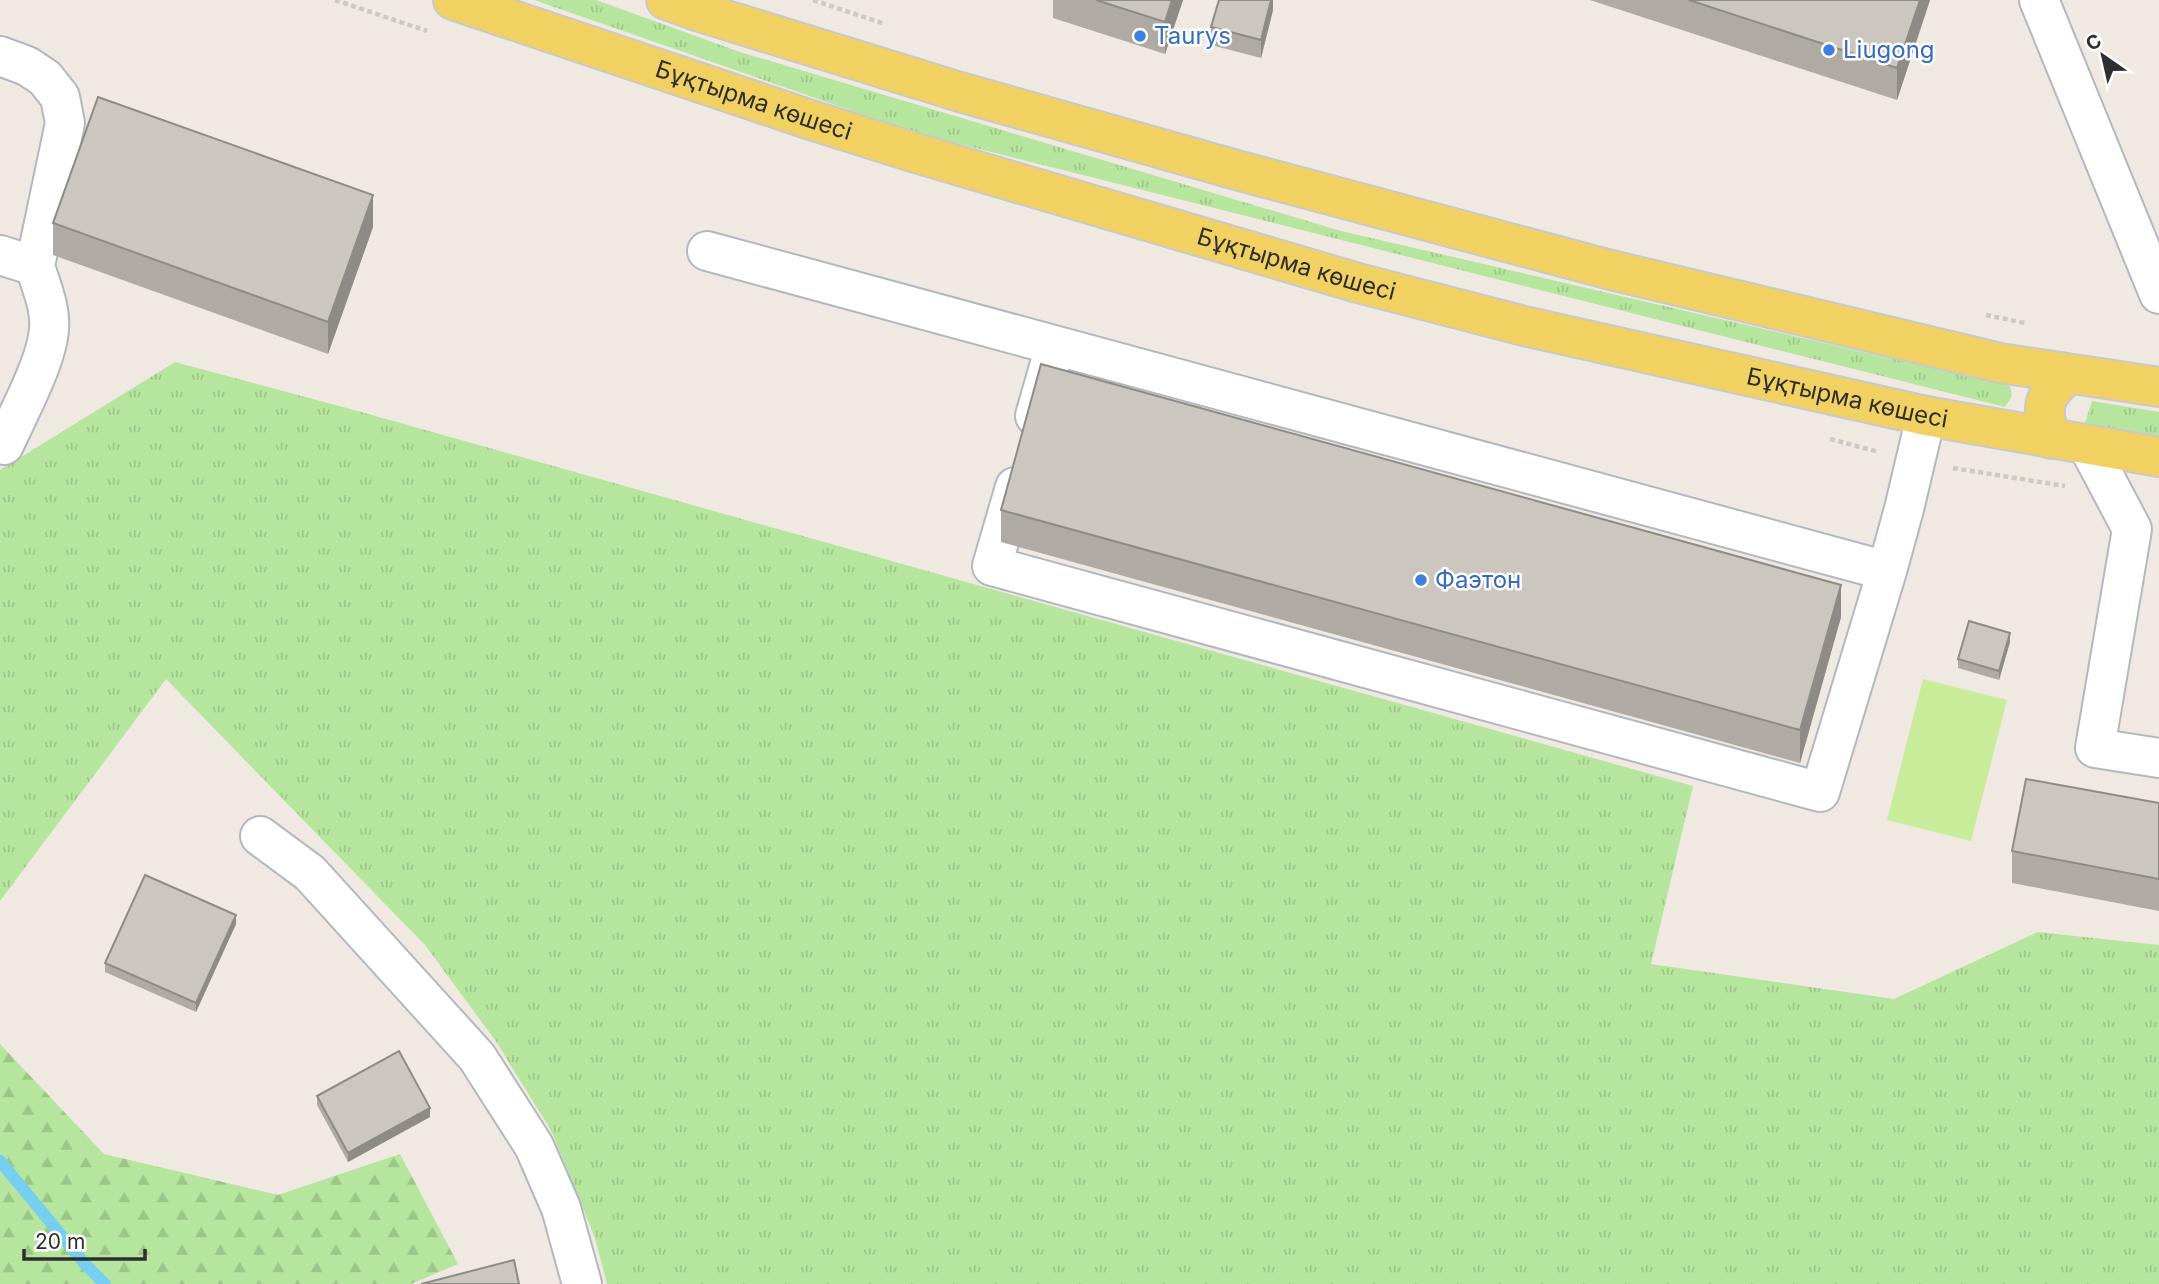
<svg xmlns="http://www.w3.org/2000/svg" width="2159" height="1284" viewBox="0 0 2159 1284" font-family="Inter,sans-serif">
	<defs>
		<pattern id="grass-tufts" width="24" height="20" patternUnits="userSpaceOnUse" patternTransform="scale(1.75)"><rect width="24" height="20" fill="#b6e59e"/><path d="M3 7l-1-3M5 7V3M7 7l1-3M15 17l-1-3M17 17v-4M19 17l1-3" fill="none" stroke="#9dc588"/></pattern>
		<pattern id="forest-firs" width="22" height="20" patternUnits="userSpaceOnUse" patternTransform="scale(1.75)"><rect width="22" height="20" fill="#b6e59e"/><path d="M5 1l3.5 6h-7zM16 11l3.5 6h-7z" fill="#9dc588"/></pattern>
	</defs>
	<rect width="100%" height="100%" fill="#efe9e1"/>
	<path fill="url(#grass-tufts)" d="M534,0H596L740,52L1341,231L2010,386L2012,396L2005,407L916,133Z
		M175,362L354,410L1693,786L1651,964L1894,999L2038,932L2159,945V1284H607L595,1238L551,1130L495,1040L425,945L166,679L0,901V470Z
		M2092,401L2159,412V440L2083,429Z"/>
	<path fill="url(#forest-firs)" d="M0,1044L104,1154L278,1195L400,1154L458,1264L411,1284H0Z"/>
	<path fill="#c9ec9a" d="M1923,679L2007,700L1971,841L1887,820Z"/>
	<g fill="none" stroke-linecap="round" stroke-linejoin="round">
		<path stroke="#75cff0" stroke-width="12" d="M0,1161L85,1264L105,1284"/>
		<defs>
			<path id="minor" d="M2039,0L2159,294
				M0,56L27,66L45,78L60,97L65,123L35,266
				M707,251L1887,571
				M0,255L35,266C41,286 51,308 49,329C47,361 18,414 4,445
				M1035,416L1055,346
				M2088,446L2132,529L2095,748L2159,758
				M1015,487L992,566L1820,792L1887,571L1904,509L1926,416
				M260,836L310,873L477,1057L534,1146L561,1208L582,1284"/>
			<g id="major">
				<path id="s1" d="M453,0L811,120L916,153L1358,283L1524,326L1926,416L2159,457"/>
				<path d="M666,0L700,12L960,92L1240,171L1607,269L2000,363L2159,387"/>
				<path d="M2051,439C2040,409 2042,395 2068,375"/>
			</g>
		</defs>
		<use href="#minor" stroke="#b4b7c1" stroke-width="42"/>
		<use href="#major" stroke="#c9c9c9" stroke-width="42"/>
		<path stroke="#c9c9c9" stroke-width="4.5" stroke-dasharray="5 3.5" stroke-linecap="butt" d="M335,0L427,31
			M813,0L885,24
			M1986,315L2025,323
			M1830,439L1879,452
			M1953,468L2065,486"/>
		<use href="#minor" stroke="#fff" stroke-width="38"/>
		<use href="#major" stroke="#f2d163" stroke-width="38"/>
	</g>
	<path fill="#afaba4" d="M1053,0H1183L1165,54L1053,18Z
		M1273,0V10L1261,58L1211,45V27Z
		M1590,0H1930L1897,100Z
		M53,223L373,227L328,354L53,255Z
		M1001,510L1841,617L1800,763L1001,542Z
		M2010,642L1999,680L1958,668V659Z
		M2159,803V911L2012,883V851Z
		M236,924L196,1012L105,972V963Z
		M317,1096L430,1117L348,1162L317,1105Z"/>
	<path fill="#8e8b86" d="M1172,0H1183L1165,54V22Z
		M1271,0H1273V10L1261,58V40Z
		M1920,0H1930L1897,100V68Z
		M373,195V227L328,354V322Z
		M1841,585V617L1800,763V730Z
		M2010,633V642L1999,680V671Z
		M236,915V924L196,1012V1003Z
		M430,1108V1117L348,1162V1153Z"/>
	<path fill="#cbc7bf" stroke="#8e8b86" stroke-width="2" d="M1096,0H1172L1165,22Z
		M1219,0H1271L1261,40L1211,27Z
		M1689,0H1920L1897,68Z
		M98,97L373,195L328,322L53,223Z
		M1041,364L1841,585L1800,730L1001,510Z
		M1969,621L2010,633L1999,671L1958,659Z
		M2026,779L2159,803V879L2012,851Z
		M145,875L236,915L196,1003L105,963Z
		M399,1051L430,1108L348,1153L317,1096Z
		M514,1260L519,1284H421Z"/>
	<g fill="#3f7fe0" stroke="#fff" stroke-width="2.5">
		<circle cx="1140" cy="36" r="7"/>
		<circle cx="1829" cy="50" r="7"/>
		<circle cx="1421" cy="580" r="7"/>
	</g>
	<g text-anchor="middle" stroke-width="5" stroke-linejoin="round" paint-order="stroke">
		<g font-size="24" fill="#366cbe" stroke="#fff" text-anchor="start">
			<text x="1154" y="44">Taurys</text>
			<text x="1843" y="58">Liugong</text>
			<text x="1435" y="588">Фаэтон</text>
		</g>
		<g font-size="24" fill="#2e2e2e" stroke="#fff">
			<text dy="8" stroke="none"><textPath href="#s1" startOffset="317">Бұқтырма көшесі</textPath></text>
			<text dy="8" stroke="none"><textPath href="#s1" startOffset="884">Бұқтырма көшесі</textPath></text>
			<text dy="8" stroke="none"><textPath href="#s1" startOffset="1451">Бұқтырма көшесі</textPath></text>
		</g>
	</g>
	<g transform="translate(2103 56) rotate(326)" stroke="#ffffff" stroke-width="5" paint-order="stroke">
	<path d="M0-5L12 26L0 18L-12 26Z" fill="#2e2e2e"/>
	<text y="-10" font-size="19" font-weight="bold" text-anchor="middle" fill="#2e2e2e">С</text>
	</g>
	<path d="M24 1249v10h121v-10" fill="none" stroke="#2e2e2e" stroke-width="3.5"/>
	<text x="35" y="1249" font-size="21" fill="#2e2e2e" stroke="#ffffff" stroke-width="5" paint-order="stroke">20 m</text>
</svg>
